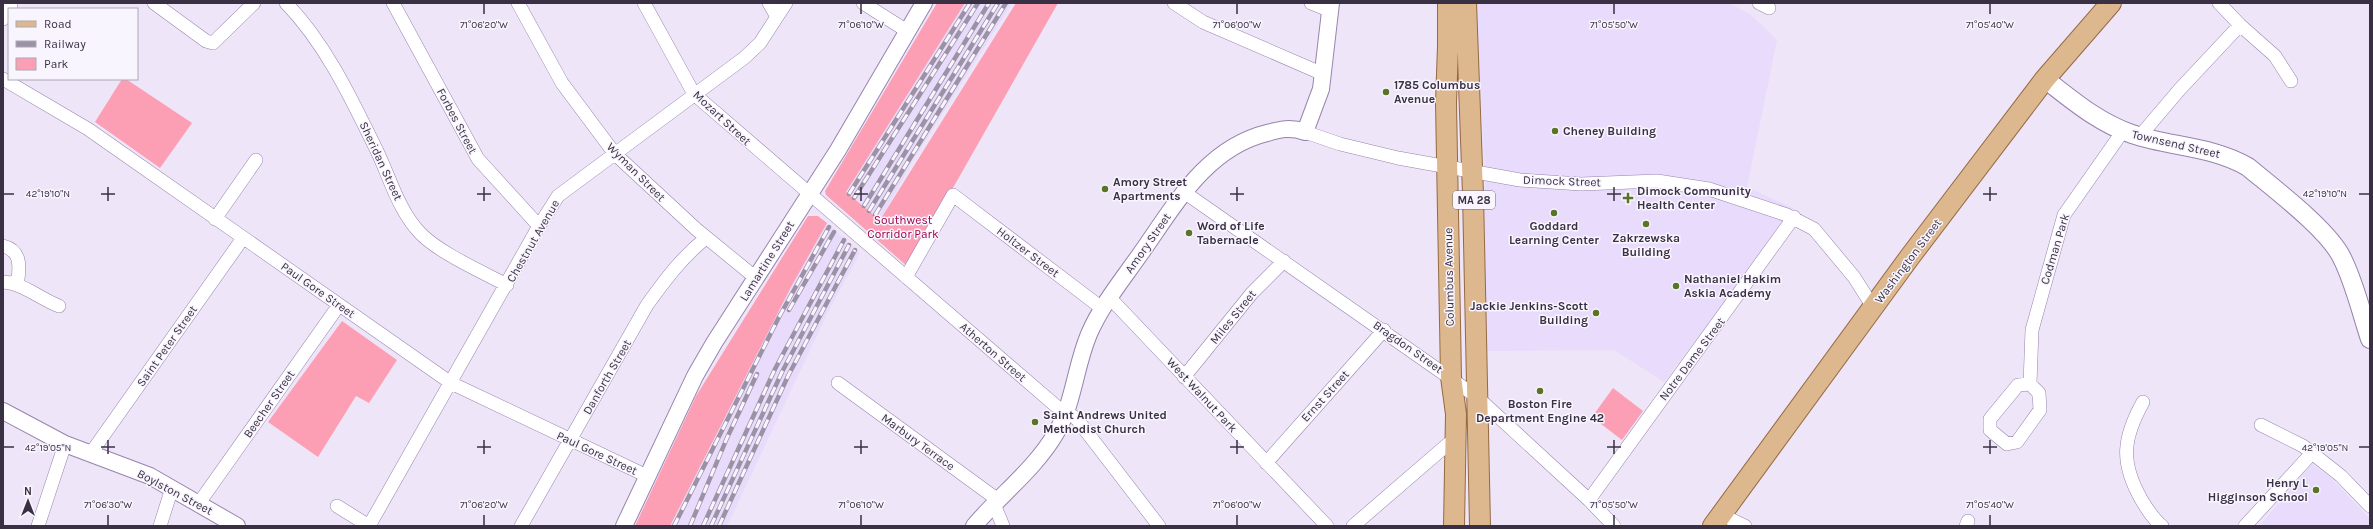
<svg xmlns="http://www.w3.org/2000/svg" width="2373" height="529" viewBox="0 0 2373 529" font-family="Karla,sans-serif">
	<rect width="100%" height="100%" fill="#eee5f8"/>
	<path fill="#e9dbfb" d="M965,3H1012L912,162L880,221L846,192Z
		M1476,3H1729L1750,14L1777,40L1747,187L1795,209L1664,382L1614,350L1483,351L1485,179Z
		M827,223L860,253L829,310L727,526H670L791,287Z
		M2312,464L2332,479L2370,519V526H2263L2261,524Z"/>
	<path fill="#fd9fb4" d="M937,3H965L846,192L880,220L1016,3H1058L908,267L826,195L825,191Z
		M122,79H126L192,123L160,168L95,122Z
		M808,216H818L827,223L791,287L670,526H635L696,396Z
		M342,321L397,360L369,403L356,396L318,457L268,422Z
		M1613,388L1643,411L1622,440L1592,417Z"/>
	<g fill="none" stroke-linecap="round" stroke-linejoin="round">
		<defs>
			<path id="minor" d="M154,3L206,41L213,43L254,3
				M286,3C326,44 352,100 377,151C390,178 399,212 421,234C440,253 482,272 507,285
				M393,3L478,159L539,226
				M518,3L562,83L615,154L696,229L756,278
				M644,3L694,94L1056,406L1076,418L1159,526
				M769,3L777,17
				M863,3L907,31
				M1174,3L1203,22L1323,74
				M1311,3L1331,11
				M1759,3L1769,8
				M2219,3L2240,25L2275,56L2291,81
				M3,19L11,5L7,3
				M3,79L88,129L451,383L647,476
				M1305,132L1340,144L1398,158L1520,180L1581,184L1657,181L1709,189L1787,215L1814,229L1854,277L1873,307
				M2140,136L2180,89L2240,25
				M1184,192L1477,397L1589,500L1614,526
				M215,219L256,160
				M3,246C20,250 20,264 18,279L13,283
				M906,277L953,195L1103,309
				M3,282C22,283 41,299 59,306
				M1110,298L1327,526
				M1184,377L1252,293L1284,261
				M838,383L998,500
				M2030,384L2018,385L1990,419V430L2007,444L2017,442L2040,410L2039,393L2030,384L2032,330L2064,215L2123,131
				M2143,402C2123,438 2120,462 2141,499C2147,509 2153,519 2162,526
				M2261,425L2303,446L2341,476L2370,506
				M91,453L243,238
				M1266,463L1384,330
				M1589,500L1794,217
				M199,503L339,305
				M994,504L1003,526
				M337,506L369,526
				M1722,515L1745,526
				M38,526L65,444
				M160,526L172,488
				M369,526L539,226L558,196L744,58L760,43L786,3
				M521,526L647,305C665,280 682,257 706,238
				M1353,526L1448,444H1456
				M1966,526L1968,521
				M2245,526L2312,453"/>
			<path id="tertiary" d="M3,411L65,444L150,476L237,526
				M624,526L695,376L714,343L838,150L924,3
				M974,526C1000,495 1035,469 1056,433C1074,403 1075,367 1089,334C1102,304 1123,279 1141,253C1175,205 1206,148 1267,133C1281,129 1291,127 1305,132L1321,89L1331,3"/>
			<path id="secondary" d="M2045,79C2072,100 2099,123 2132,134C2170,147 2212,146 2248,167C2273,188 2329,230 2342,258C2355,284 2361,312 2370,339"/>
			<path id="primary" d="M1448,3V46L1446,103L1451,377L1456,414L1454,526
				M1466,3L1473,194L1480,526
				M1713,526L1909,258L2045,79L2111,3"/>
		</defs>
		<use href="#minor" stroke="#9783ae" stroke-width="14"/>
		<use href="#tertiary" stroke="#9783ae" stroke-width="18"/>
		<use href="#secondary" stroke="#9783ae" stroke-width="20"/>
		<use href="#primary" stroke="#956a43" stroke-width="22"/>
		<use href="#minor" stroke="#fff" stroke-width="13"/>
		<use href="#tertiary" stroke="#fff" stroke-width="16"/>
		<use href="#secondary" stroke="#fff" stroke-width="18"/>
		<use href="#primary" stroke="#ddb88e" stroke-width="20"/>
		<defs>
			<path id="rail" d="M849,194L970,3
				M854,198L978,3
				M864,206L989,3
				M869,211L998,3
				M875,215L1006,3
				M789,310L834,232
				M674,526L779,317L829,227
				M690,526L727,438L757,374
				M703,526L775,369L844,240
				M711,526L782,372L849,245
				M719,526L788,376L855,250"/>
		</defs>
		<use href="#rail" stroke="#9b92a5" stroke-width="4.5"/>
		<use href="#rail" stroke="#f9f5fe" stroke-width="3" stroke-dasharray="9" stroke-linecap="butt"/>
	</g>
	<path fill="none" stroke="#393143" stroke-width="1.5" d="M484,4V14M861,4V14M1237,4V14M1614,4V14M1990,4V14M108,187V201M484,187V201M861,187V201M1237,187V201M1614,187V201M1990,187V201M4,194H14M101,194H115M477,194H491M854,194H868M1230,194H1244M1607,194H1621M1983,194H1997M2359,194H2369M108,440V454M484,440V454M861,440V454M1237,440V454M1614,440V454M1990,440V454M4,447H14M101,447H115M477,447H491M854,447H868M1230,447H1244M1607,447H1621M1983,447H1997M2359,447H2369M108,515V525M484,515V525M861,515V525M1237,515V525M1614,515V525M1990,515V525"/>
	<g fill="#5a7427" stroke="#f9f5fe" stroke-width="1.5">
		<circle cx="1386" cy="92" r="4"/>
		<circle cx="1555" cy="131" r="4"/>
		<circle cx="1105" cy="189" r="4"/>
		<path d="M1626 192h4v4h4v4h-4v4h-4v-4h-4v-4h4z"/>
		<circle cx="1554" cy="213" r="4"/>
		<circle cx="1646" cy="224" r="4"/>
		<circle cx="1189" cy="233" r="4"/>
		<circle cx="1676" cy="286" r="4"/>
		<circle cx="1596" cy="313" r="4"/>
		<circle cx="1540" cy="391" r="4"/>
		<circle cx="1035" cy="422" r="4"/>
		<circle cx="2316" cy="490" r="4"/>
	</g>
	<g text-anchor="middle" stroke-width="3" stroke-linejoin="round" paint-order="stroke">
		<rect fill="#f9f5fe" stroke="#736c7b" stroke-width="1" x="1453" y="191" width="42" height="18" rx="3"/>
		<g font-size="11" font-weight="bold" fill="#393143">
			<text x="1474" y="204">MA 28</text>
		</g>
		<g font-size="12" font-weight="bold" fill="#393143" stroke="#f9f5fe" text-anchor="start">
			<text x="1394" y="89">1785 Columbus<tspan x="1394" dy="14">Avenue</tspan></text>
			<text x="1563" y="135">Cheney Building</text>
			<text x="1113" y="186">Amory Street<tspan x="1113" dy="14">Apartments</tspan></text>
			<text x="1637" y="195">Dimock Community<tspan x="1637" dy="14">Health Center</tspan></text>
			<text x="1197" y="230">Word of Life<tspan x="1197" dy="14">Tabernacle</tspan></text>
			<text x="1554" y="230" text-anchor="middle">Goddard<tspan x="1554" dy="14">Learning Center</tspan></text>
			<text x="1646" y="242" text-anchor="middle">Zakrzewska<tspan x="1646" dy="14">Building</tspan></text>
			<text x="1684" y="283">Nathaniel Hakim<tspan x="1684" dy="14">Askia Academy</tspan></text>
			<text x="1588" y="310" text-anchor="end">Jackie Jenkins-Scott<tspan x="1588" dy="14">Building</tspan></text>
			<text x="1540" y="408" text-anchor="middle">Boston Fire<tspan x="1540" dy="14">Department Engine 42</tspan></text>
			<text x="1043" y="419">Saint Andrews United<tspan x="1043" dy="14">Methodist Church</tspan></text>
			<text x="2308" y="487" text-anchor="end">Henry L<tspan x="2308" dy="14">Higginson School</tspan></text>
		</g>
		<g font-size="12" fill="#393143" stroke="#f9f5fe">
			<text transform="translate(722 118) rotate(43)" y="4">Mozart Street</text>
			<text transform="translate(457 121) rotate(62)" y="4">Forbes Street</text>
			<text transform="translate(2176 144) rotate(13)" y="4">Townsend Street</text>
			<text transform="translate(381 161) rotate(65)" y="4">Sheridan Street</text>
			<text transform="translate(636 172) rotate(45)" y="4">Wyman Street</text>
			<text transform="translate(1562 181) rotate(2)" y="4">Dimock Street</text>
			<text transform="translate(533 241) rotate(-60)" y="4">Chestnut Avenue</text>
			<text transform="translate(1148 243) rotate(-55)" y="4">Amory Street</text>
			<text transform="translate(2055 249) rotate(-73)" y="4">Codman Park</text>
			<text transform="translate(1028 252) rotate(37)" y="4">Holtzer Street</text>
			<text transform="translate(767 261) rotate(-58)" y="4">Lamartine Street</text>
			<text transform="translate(1908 261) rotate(-53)" y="4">Washington Street</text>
			<text transform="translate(1449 277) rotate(-91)" y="4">Columbus Avenue</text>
			<text transform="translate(318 290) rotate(35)" y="4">Paul Gore Street</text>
			<text transform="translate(1233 317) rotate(-51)" y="4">Miles Street</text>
			<text transform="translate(167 346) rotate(-55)" y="4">Saint Peter Street</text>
			<text transform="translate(1408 347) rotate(35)" y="4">Bragdon Street</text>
			<text transform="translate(993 352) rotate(41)" y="4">Atherton Street</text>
			<text transform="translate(1692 359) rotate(-53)" y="4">Notre Dame Street</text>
			<text transform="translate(607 377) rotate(-60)" y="4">Danforth Street</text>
			<text transform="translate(1202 395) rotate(47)" y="4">West Walnut Park</text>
			<text transform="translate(1325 396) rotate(-48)" y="4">Ernst Street</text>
			<text transform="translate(269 404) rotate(-55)" y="4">Beecher Street</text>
			<text transform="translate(918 442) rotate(36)" y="4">Marbury Terrace</text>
			<text transform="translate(597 453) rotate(25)" y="4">Paul Gore Street</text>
			<text transform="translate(175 492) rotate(28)" y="4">Boylston Street</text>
		</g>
		<g font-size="12" fill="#9e0647" stroke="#f9f5fe">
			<text x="903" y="224">Southwest<tspan x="903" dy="14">Corridor Park</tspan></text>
		</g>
	</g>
	<g font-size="10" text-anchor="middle" fill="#393143" stroke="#f9f5fe" stroke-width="3" stroke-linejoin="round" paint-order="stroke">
		<text x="484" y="28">71°06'20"W</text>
		<text x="861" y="28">71°06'10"W</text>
		<text x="1237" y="28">71°06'00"W</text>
		<text x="1614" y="28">71°05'50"W</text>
		<text x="1990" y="28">71°05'40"W</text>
		<text x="48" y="197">42°19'10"N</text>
		<text x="2325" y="197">42°19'10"N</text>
		<text x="48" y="451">42°19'05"N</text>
		<text x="2325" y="451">42°19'05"N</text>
		<text x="108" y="508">71°06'30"W</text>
		<text x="484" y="508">71°06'20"W</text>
		<text x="861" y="508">71°06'10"W</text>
		<text x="1237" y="508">71°06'00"W</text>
		<text x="1614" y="508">71°05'50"W</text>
		<text x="1990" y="508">71°05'40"W</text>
	</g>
	<rect width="2373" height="529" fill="none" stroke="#393143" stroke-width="8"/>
	<rect x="8" y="8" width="130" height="72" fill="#f9f5fe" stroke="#aca7b3"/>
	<rect x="16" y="21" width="20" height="6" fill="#ddb88e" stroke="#aca7b3"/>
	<text x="44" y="28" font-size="12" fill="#393143">Road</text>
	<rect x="16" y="41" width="20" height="6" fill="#9b92a5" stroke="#aca7b3"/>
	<text x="44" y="48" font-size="12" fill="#393143">Railway</text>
	<rect x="16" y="58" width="20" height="12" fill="#fd9fb4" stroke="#aca7b3"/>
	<text x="44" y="68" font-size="12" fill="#393143">Park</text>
	<g transform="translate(28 501)" stroke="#f9f5fe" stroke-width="3" paint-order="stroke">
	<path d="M0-3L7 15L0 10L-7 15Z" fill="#393143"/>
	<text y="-6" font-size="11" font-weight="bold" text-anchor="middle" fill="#393143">N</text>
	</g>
</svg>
